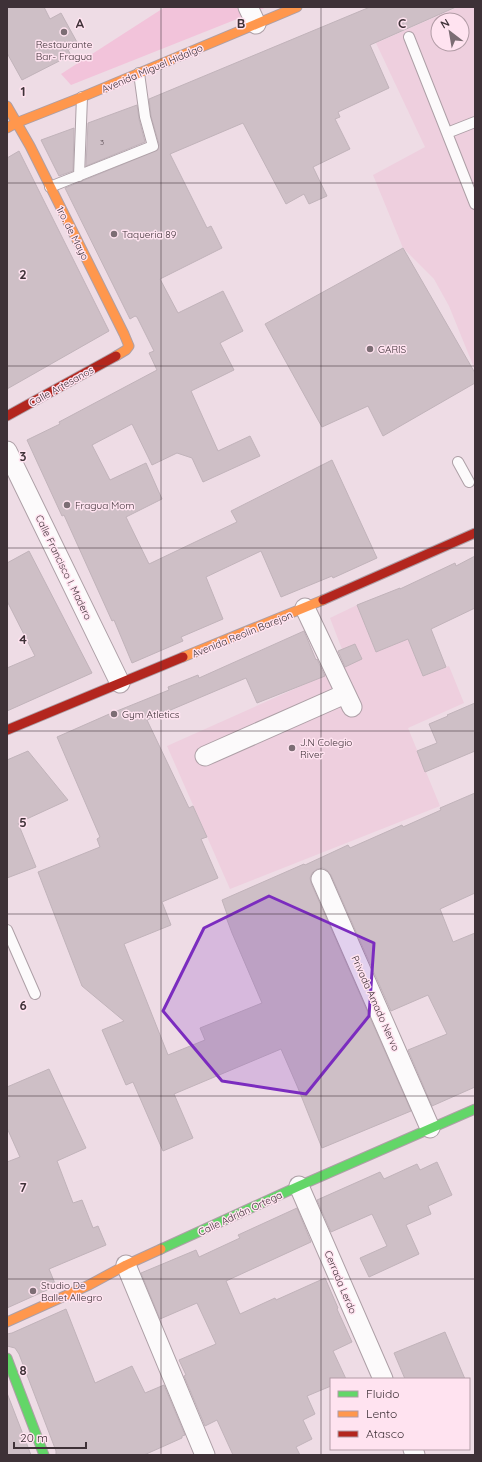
<svg xmlns="http://www.w3.org/2000/svg" width="482" height="1462" viewBox="0 0 482 1462" font-family="Quicksand,sans-serif">
	<rect width="100%" height="100%" fill="#eedce5"/>
	<path fill="#eecfde" fill-rule="evenodd" d="M458,7H475V370L449,306L434,279L403,248L373,175L425,147L376,43ZM438,20H462V44H438Z
		M357,605L376,652L408,639L423,676L449,666L464,703L408,728L440,806L230,889L167,746L348,665L330,618Z"/>
	<path fill="#f2c3da" d="M165,7H267L71,85L61,74Z"/>
	<path fill="#cebfc6" stroke="#c1b3ba" d="M7,7H44L50,19L61,13L78,44L68,50L71,55L22,80L7,53Z
		M370,7H456L370,45L389,88L338,112L340,117L335,119L350,149L313,167L327,196L309,204L304,194L286,204L243,123L170,154L207,228L211,226L222,248L160,279L178,313L223,291L243,331L220,343L234,370L191,391L218,451L250,436L260,456L203,482L192,458L177,453L152,465L132,424L92,445L110,480L146,463L162,499L126,517L149,564L237,522L231,511L332,460L377,558L333,578L332,576L281,597L261,551L206,577L223,619L181,637L183,641L132,663L114,620L112,621L64,515L62,516L27,440L60,424L59,422L157,370L149,353L154,351L137,317L135,316L130,319L65,188L158,150L159,144L151,116L149,99Z
		M137,105L139,119L145,142L86,166L88,123Z
		M74,128L73,171L59,176L41,140Z
		M19,151L109,331L7,389V158Z
		M403,248L475,373V383L383,436L368,406L322,427L265,324Z
		M29,551L92,673L7,711V668L35,656L7,601V563Z
		M475,556V608L431,629L446,667L423,676L408,639L376,652L357,605L400,588V589L455,563L456,566Z
		M304,631L316,660L317,659L325,676L257,703L246,678L147,720L189,808L193,806L207,837L201,839L218,878L162,902L171,925L124,944L168,1055L205,1040L200,1028L262,1003L232,933L226,917H228L222,900L304,864L305,865L348,845L350,848L402,825L403,827L441,810L440,808L475,793V893L440,909L453,942L475,933V1087L432,1106L408,1050L447,1034L428,995L391,1011L331,875L327,870L323,868L317,869L312,873L310,878L311,883L411,1111L322,1148L298,1088L281,1049L174,1094L193,1138L163,1151L133,1082L126,1085L102,1030L124,1021L82,986L38,872L100,847L97,839L100,837L57,737L107,715L169,690L168,687L198,675L199,678Z
		M355,644L362,659L345,667L338,651Z
		M475,703V751L425,772L417,751L437,743L429,724L448,716L447,715Z
		M28,751L68,800L18,823L36,867L7,878V760Z
		M49,1069L86,1148L57,1161L73,1203L82,1200L93,1228L98,1226L106,1245L49,1269L56,1286L7,1308V1162L20,1157L7,1128V1087Z
		M437,1162L452,1195L428,1206L431,1214L406,1225L419,1254L369,1277L360,1258L387,1246L372,1214L331,1232L317,1200L380,1172L384,1179L417,1164L420,1170Z
		M297,1208L311,1242L226,1281L240,1314L275,1298L276,1300L325,1278L338,1308L337,1309L352,1342L333,1351L346,1379H331V1386L307,1396L315,1414L303,1420L312,1439L296,1447L300,1455H233L217,1420L205,1426L184,1376L186,1375L179,1360L216,1344L197,1303L160,1319L141,1273L196,1250L199,1257L240,1238L238,1235Z
		M66,1309L95,1383L132,1366L145,1393L164,1385L185,1435L182,1436V1438L144,1455H56V1451L19,1354L15,1348L7,1346V1334L12,1333Z
		M445,1332L465,1379H405L394,1353Z
		M7,1393L31,1455H7Z"/>
	<g fill="none" stroke-linecap="round" stroke-linejoin="round">
		<defs>
			<path id="lane" d="M409,37L475,204
				M447,133L475,122
				M79,176L82,97
				M50,187L153,146L145,117L139,73
				M458,462L469,482
				M7,930L35,994"/>
			<path id="street" d="M248,7L256,24
				M7,451L120,683
				M305,608L352,707
				M205,756L345,694
				M321,879L430,1128
				M299,1186L383,1379
				M126,1265L205,1455
				M413,1449L415,1455"/>
			<path id="fast" d="M161,1249L299,1186L475,1109
				M7,1358L44,1455"/>
			<path id="slow" d="M7,106L30,146L124,334L129,346L126,350L116,356
				M7,128L16,123L82,97L297,7
				M183,657L323,600
				M7,1322L89,1285L126,1265L161,1249"/>
			<path id="jam" d="M7,416L116,356
				M323,600L475,533
				M7,730L183,657"/>
		</defs>
		<use href="#lane" stroke="#ad9fa6" stroke-width="12"/>
		<use href="#street" stroke="#ad9fa6" stroke-width="21"/>
		<use href="#fast" stroke="#ad9fa6" stroke-width="11"/>
		<use href="#slow" stroke="#ad9fa6" stroke-width="11"/>
		<use href="#jam" stroke="#ad9fa6" stroke-width="11"/>
		<use href="#lane" stroke="#fcfafb" stroke-width="10"/>
		<use href="#street" stroke="#fcfafb" stroke-width="19"/>
		<use href="#fast" stroke="#63d668" stroke-width="9"/>
		<use href="#slow" stroke="#ff974d" stroke-width="9"/>
		<use href="#jam" stroke="#b3261e" stroke-width="9"/>
	</g>
	<path fill="#7b2cbf" fill-opacity="0.2" stroke="#7b2cbf" stroke-width="3" stroke-linejoin="round" d="M269,896L374,943L369,1016L306,1094L222,1081L163,1011L204,928Z"/>
	<path fill="none" stroke="#3e3137" stroke-width="1" stroke-opacity="0.55" d="M161,7V1455M321,7V1455M7,183H475M7,366H475M7,548H475M7,731H475M7,914H475M7,1096H475M7,1279H475"/>
	<g fill="#7c6d74" stroke="#ffe3f0" stroke-width="1.5">
		<circle cx="64" cy="32" r="4"/>
		<circle cx="114" cy="234" r="4"/>
		<circle cx="370" cy="349" r="4"/>
		<circle cx="67" cy="505" r="4"/>
		<circle cx="114" cy="714" r="4"/>
		<circle cx="292" cy="748" r="4"/>
		<circle cx="33" cy="1291" r="4"/>
	</g>
	<g text-anchor="middle" stroke-width="3" stroke-linejoin="round" paint-order="stroke">
		<g font-size="8" fill="#62545b">
			<text x="102" y="145">3</text>
		</g>
		<g font-size="10" fill="#3e3137" stroke="#ffe3f0" text-anchor="start">
			<text x="64" y="48" text-anchor="middle">Restaurante<tspan x="64" dy="12">Bar- Fragua</tspan></text>
			<text x="122" y="238">Taqueria 89</text>
			<text x="378" y="353">GARIS</text>
			<text x="75" y="509">Fragua Mom</text>
			<text x="122" y="718">Gym Atletics</text>
			<text x="300" y="746">J.N Colegio<tspan x="300" dy="12">River</tspan></text>
			<text x="41" y="1289">Studio De<tspan x="41" dy="12">Ballet Allegro</tspan></text>
		</g>
		<g font-size="10" fill="#3e3137" stroke="#ffe3f0">
			<text transform="translate(152 68) rotate(-23)" y="4">Avenida Miguel Hidalgo</text>
			<text transform="translate(73 233) rotate(63)" y="4">1ro. de Mayo</text>
			<text transform="translate(61 386) rotate(-29)" y="4">Calle Artesanos</text>
			<text transform="translate(64 567) rotate(64)" y="4">Calle Francisco I. Madero</text>
			<text transform="translate(242 634) rotate(-22)" y="4">Avenida Reolin Barejon</text>
			<text transform="translate(376 1003) rotate(66)" y="4">Privada Amado Nervo</text>
			<text transform="translate(240 1213) rotate(-25)" y="4">Calle Adrián Ortega</text>
			<text transform="translate(341 1282) rotate(67)" y="4">Cerrada Lerdo</text>
		</g>
	</g>
	<g font-size="13" text-anchor="middle" font-weight="bold" fill="#3e3137" stroke="#ffe3f0" stroke-width="3" stroke-linejoin="round" paint-order="stroke">
		<text x="80" y="28">A</text>
		<text x="241" y="28">B</text>
		<text x="402" y="28">C</text>
		<text x="23" y="96">1</text>
		<text x="23" y="279">2</text>
		<text x="23" y="461">3</text>
		<text x="23" y="644">4</text>
		<text x="23" y="827">5</text>
		<text x="23" y="1010">6</text>
		<text x="23" y="1192">7</text>
		<text x="23" y="1375">8</text>
	</g>
	<rect width="482" height="1462" fill="none" stroke="#3e3137" stroke-width="16"/>
	<rect x="330" y="1378" width="140" height="72" fill="#ffe3f0" stroke="#b29ca6"/>
	<rect x="338" y="1391" width="20" height="6" fill="#63d668" stroke="#b29ca6"/>
	<text x="366" y="1398" font-size="12" fill="#3e3137">Fluido</text>
	<rect x="338" y="1411" width="20" height="6" fill="#ff974d" stroke="#b29ca6"/>
	<text x="366" y="1418" font-size="12" fill="#3e3137">Lento</text>
	<rect x="338" y="1431" width="20" height="6" fill="#b3261e" stroke="#b29ca6"/>
	<text x="366" y="1438" font-size="12" fill="#3e3137">Atasco</text>
	<g transform="translate(450 32) rotate(329)"><circle r="19" fill="#ffe3f0" stroke="#b29ca6"/>
	<path d="M0-3L7 15L0 10L-7 15Z" fill="#7c6d74"/>
	<text y="-6" font-size="11" font-weight="bold" text-anchor="middle" fill="#3e3137">N</text>
	</g>
	<path d="M14 1442v6h72v-6" fill="none" stroke="#3e3137" stroke-width="2"/>
	<text x="20" y="1442" font-size="12" fill="#3e3137" stroke="#ffe3f0" stroke-width="3" paint-order="stroke">20 m</text>
</svg>
